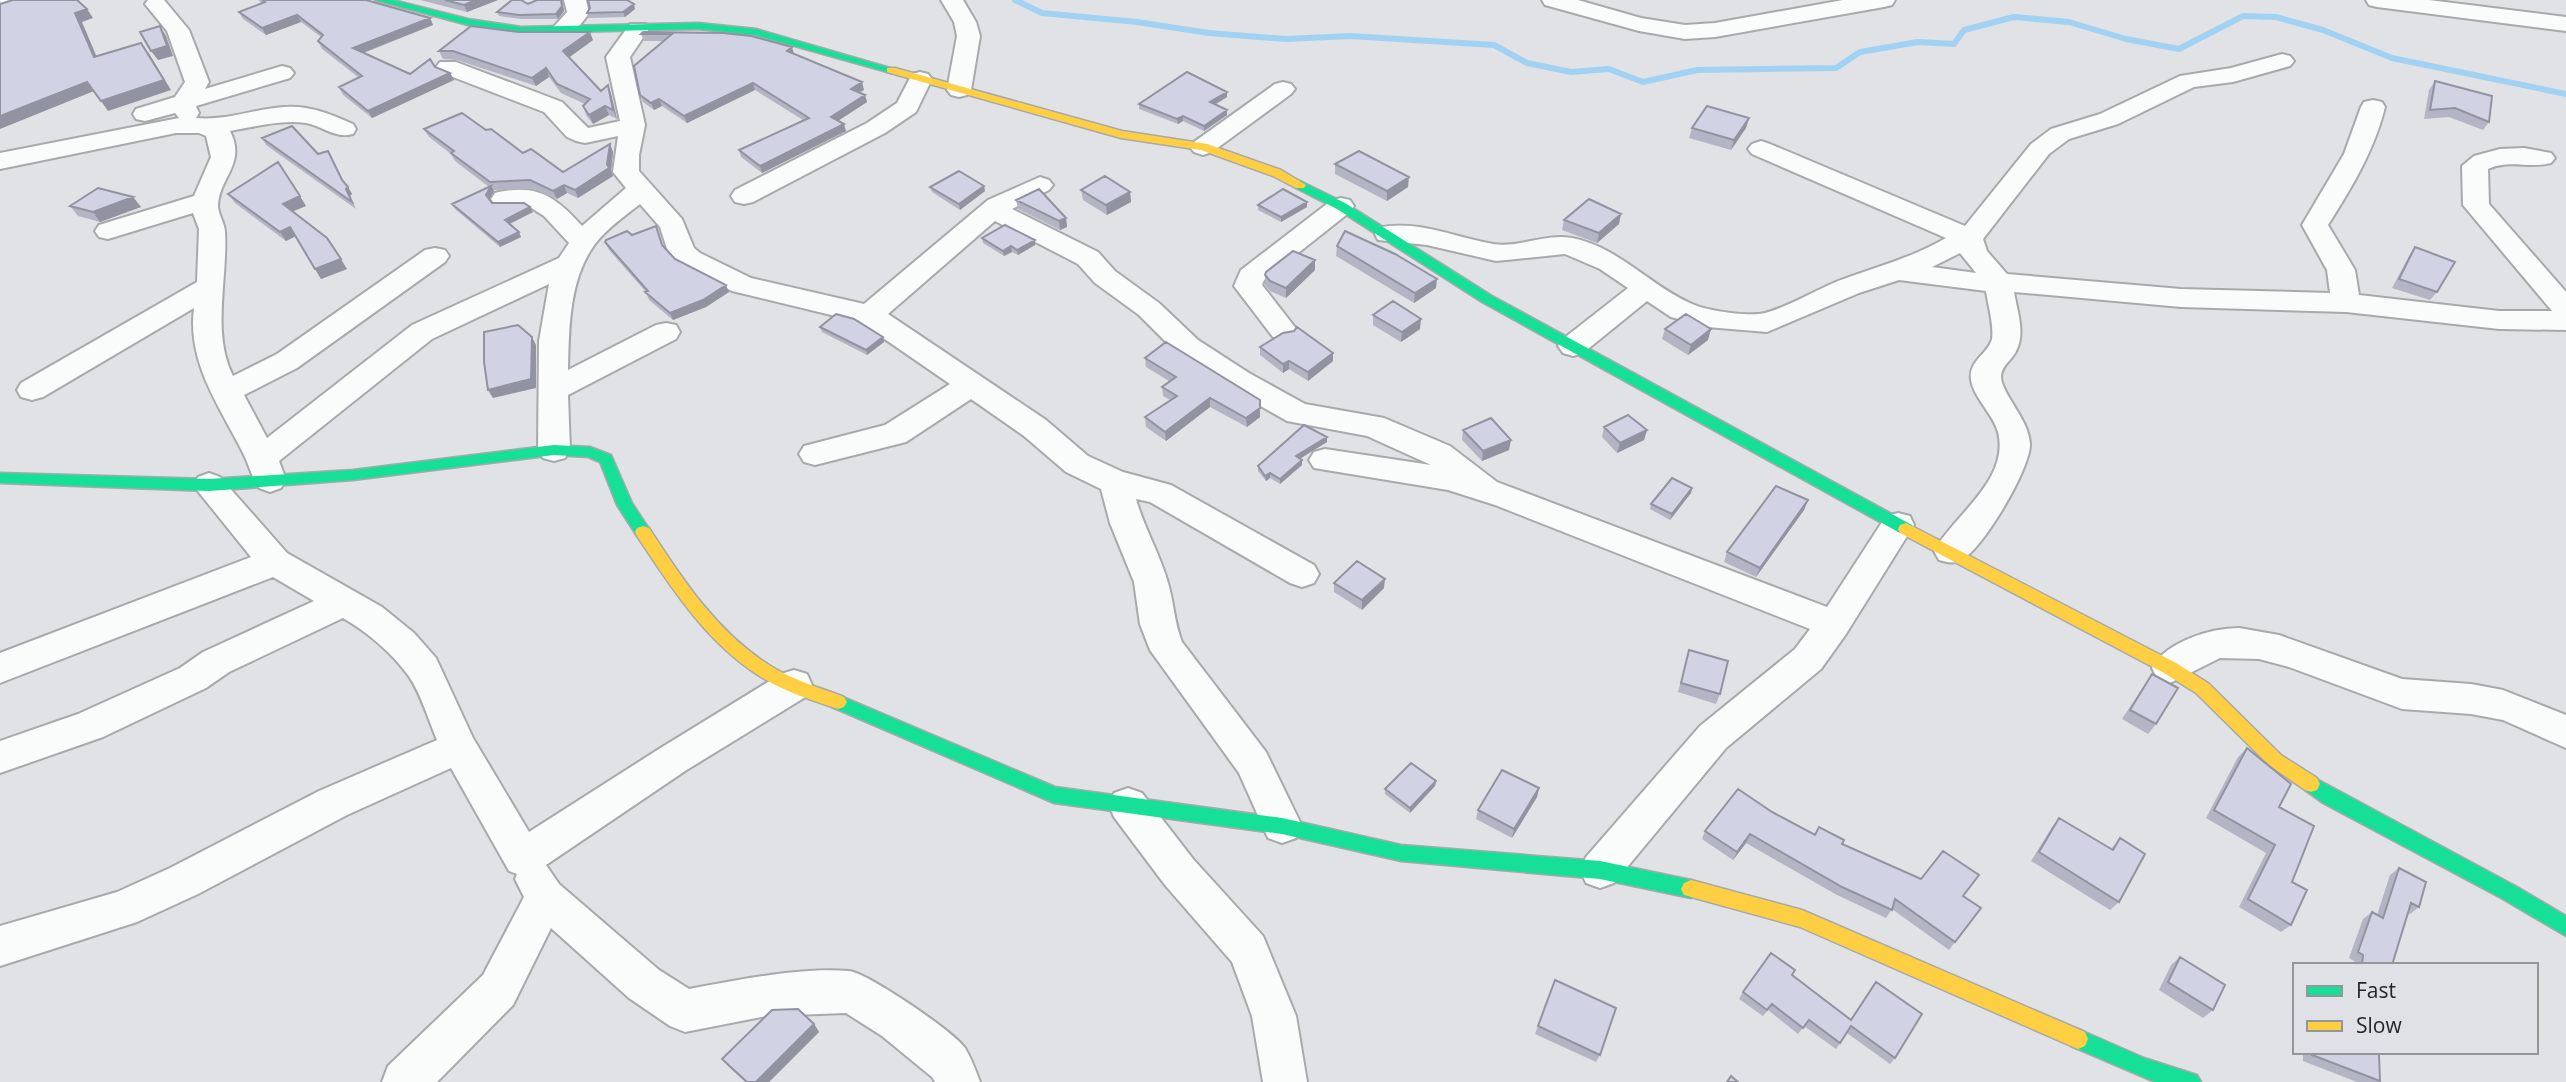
<svg xmlns="http://www.w3.org/2000/svg" width="2566" height="1082" viewBox="0 0 2566 1082" font-family="'Open Sans',sans-serif">
	<rect width="100%" height="100%" fill="#e0e2e5"/>
	<g fill="none" stroke-linecap="round" stroke-linejoin="round">
		<path stroke="#a1d2f4" stroke-width="6" d="M1015,0L1042,13L1137,22L1209,33L1286,39L1350,36L1494,45L1527,63L1571,72L1609,69L1643,82L1697,70L1836,68L1860,52L1918,42L1954,44L1964,30L2014,17L2069,22L2126,39L2179,49L2243,16L2276,17L2323,30L2392,58L2566,94"/>
		<defs>
			<path id="street" d="M0,0H12L9,5L1,7Z
				M148,0H164L189,30L209,82L205,89L282,66L290,68L294,73L290,78L196,106L199,113L196,118C226,121 254,109 284,107C309,105 330,114 353,124L356,129L353,134C335,139 323,126 306,123C281,119 255,127 230,131C247,164 218,178 218,207C219,216 225,224 225,232C228,278 211,333 233,376L277,354L425,250L435,248L445,250L449,256L445,262L297,368L244,395L267,438L412,325L559,258L569,243L544,216L527,205L504,207L495,205L491,199L495,193C537,183 555,196 582,226L626,188L613,172L618,136L585,143L576,141L567,137L544,112L440,72L436,67L440,62H456L562,102L588,128L620,121L606,57L630,24H646L649,29L630,57L645,125L639,155V171L682,219L694,248L700,253L751,278L864,304L988,200L1040,177L1049,180L1053,185L1049,190L1012,209L1098,252L1115,271L1159,303L1198,340L1249,373L1305,404L1384,418L1450,446L1497,482L1827,607L1886,516L1898,513L1910,516L1914,525L1846,634L1821,669L1726,748L1614,883L1600,888L1586,883L1580,870L1586,857L1700,726L1795,649L1810,629L1495,505L1448,490L1314,468L1309,460L1314,452L1325,449L1431,465L1367,436L1287,421L1227,387L1178,354L1139,315L1095,283L1078,264L995,221L888,314L1046,420L1088,456L1123,472L1171,485L1314,565L1319,574L1314,583L1302,587L1290,583L1150,502L1136,499C1144,528 1160,554 1168,583C1174,603 1174,622 1182,642L1266,752L1302,826L1296,838L1282,843L1268,838L1239,773L1150,650L1140,624L1134,582L1110,523L1101,489L1066,472L1024,436L971,399L906,442L815,465L804,462L799,454L804,446L885,425L950,384L860,322L732,291L680,265L668,252L660,227L640,204C625,216 607,228 595,244C569,279 569,328 568,370L656,325L666,323L676,325L680,332L676,339L568,395L570,450L565,458L554,461L543,458L538,450L539,341L549,284L432,339L279,461L286,480L281,488L270,492L259,488C251,476 248,461 241,449C218,404 187,361 194,308L43,397L32,400L21,397L17,390L21,383L197,282L199,229L193,213L108,239L99,237L95,231L99,225L194,196L211,157L206,136L199,133H176L0,169V153L179,118L175,113L145,121L136,119L133,114L136,109L175,97L185,82L167,31L145,4Z
				M564,0H586L589,13C580,26 570,40 553,36L550,31L567,12Z
				M941,0H963L976,22L980,36L971,90L967,95L959,97L951,95L947,90L957,36L954,22Z
				M1542,0H1578L1641,18L1685,25L1715,23L1843,0H1895L1892,5L1884,7L1715,37L1685,39L1639,31L1545,5Z
				M2366,0H2429L2566,17V31L2377,7L2369,5Z
				M2282,54L2290,56L2294,61L2290,66L2233,82L2194,87L2118,124L2069,139L2049,154L1983,239L1987,251L2007,274L2181,289L2330,293L2327,270L2302,225L2344,154L2361,107L2364,102L2373,100L2382,102L2385,107C2374,151 2352,187 2328,225L2355,270L2359,295L2499,311H2552L2463,205L2462,166L2474,156L2500,149L2524,148L2551,153L2555,158L2551,163C2529,169 2510,159 2488,169L2489,204L2566,292V330L2499,329L2346,312L2181,307L2014,292C2017,310 2025,332 2017,349C2013,360 2002,364 2001,376C2001,394 2029,419 2030,444C2031,468 1981,552 1960,561C1952,564 1947,562 1939,560L1934,551C1954,515 2010,480 1998,432C1993,414 1974,398 1971,380C1968,361 1988,354 1992,339C1994,325 1988,305 1986,291L1899,280L1859,293L1767,332L1707,327L1671,317L1647,301L1583,353L1573,356L1563,353L1558,346L1563,339L1628,288L1600,269L1565,254L1496,261L1427,245L1378,240L1375,234L1378,228C1416,219 1457,238 1493,244C1520,248 1546,233 1572,238C1619,247 1650,286 1692,304C1708,311 1749,317 1765,313C1790,306 1814,291 1838,281C1875,267 1912,258 1946,238L1752,154L1748,149L1752,144L1761,141L1770,144L1965,226L2031,144L2051,129L2100,114L2180,76L2231,68ZM1960,253L1976,273L1932,267Z
				M920,72L928,74L932,79L916,112L885,133L753,202L744,204L735,202L731,196L735,190L867,123L897,103L912,74Z
				M1283,82L1291,84L1295,89L1291,94L1212,152L1203,155L1194,152L1190,147L1194,142L1275,84Z
				M1341,198L1350,200L1354,206L1350,212L1264,280L1262,285L1297,330L1293,337L1283,339L1273,337L1234,286L1241,270L1332,200Z
				M209,473L220,477L287,553L382,607L414,633L436,658L473,738L529,832L659,749L781,674L794,670L807,674L812,685L807,696L685,771L546,865L559,884L659,970L689,989C739,980 799,967 849,971C868,973 954,1032 965,1048C971,1058 976,1071 980,1082H935L932,1077L882,1036L846,1013L767,1016L685,1032L670,1026L629,998L551,928L513,1005L437,1082H382L388,1066L483,975L524,897L515,879L517,874L509,871L451,768L347,815L198,894L137,922L0,966V926L117,892L170,868L319,791L437,740C428,719 421,693 408,675C391,652 367,632 343,618L229,672L206,688L103,737L0,773V741L78,714L180,668L203,652L314,601L273,577L0,683V653L251,557L193,485L198,477Z
				M2239,628L2279,635L2402,679L2471,684L2503,690L2566,715V748L2503,720L2471,714L2402,709L2289,667L2259,659L2220,658L2170,683L2157,678L2152,668C2165,642 2211,628 2239,628Z
				M1128,788L1142,793L1193,859L1263,936L1296,1016L1307,1082H1263L1252,1016L1232,962L1165,885L1114,817L1109,805L1114,793Z"/>
			<path id="fast" d="M375,0H393L468,19L521,27L698,23L756,29L897,70L891,73L755,35L698,29L521,33L468,25Z
				M1300,181L1345,203L1492,296L1912,525L1914,529L1912,533H1900L1482,302L1337,209L1296,188V182Z
				M554,445L590,447L611,455L632,503L651,532L649,536H637L617,505L600,462L588,457L554,455L353,480L209,491L0,483V473L209,479L353,470Z
				M838,695L1055,787L1282,818L1401,845L1600,861L1691,880L1698,883L1701,889L1698,895L1691,898L1600,879L1401,861L1282,834L1054,803L832,707L829,702L832,697Z
				M2311,776L2517,887L2566,916V936L2503,899L2323,803L2305,790L2302,784L2305,778Z
				M2078,1029L2144,1058L2197,1075L2201,1082H2155L2071,1046L2068,1039L2071,1032Z"/>
			<path id="slow" d="M887,68H895L1122,131L1207,144L1281,170L1306,185L1304,188H1296L1273,176L1201,150L1121,138L887,72Z
				M1906,523L2176,663L2208,683L2281,755L2317,778L2320,784L2317,790L2311,792L2305,790L2269,765L2196,693L2164,673L1900,533L1898,529L1900,525Z
				M643,526L649,528C682,579 717,632 769,665C792,680 819,687 844,697L847,702L844,707L838,709C811,700 782,691 758,675C705,641 671,587 637,536L635,532L637,528Z
				M1691,880L1802,910L2085,1032L2088,1039L2085,1046L2078,1049L1800,927L1684,895L1681,889L1684,883Z"/>
		</defs>
		<use href="#street" stroke="#a7a9ab" stroke-width="4"/>
		<use href="#fast" stroke="#a7a9ab" stroke-width="3"/>
		<use href="#slow" stroke="#a7a9ab" stroke-width="3"/>
		<use href="#street" fill="#fafbfb" fill-rule="evenodd"/>
		<use href="#fast" fill="#16e098" fill-rule="evenodd"/>
		<use href="#slow" fill="#ffcf43" fill-rule="evenodd"/>
	</g>
	<path fill="#b4b5c4" d="M258,0H366L430,18L433,25L364,53L410,74L435,67L450,73L454,80L372,118L343,95L339,87L358,77L322,49L318,41L321,37L301,22L266,35L243,19L239,12L262,3Z
		M420,0H498L467,12Z
		M561,1L564,11L558,19H521L499,16L497,12L528,4Z
		M635,9L625,17L589,18L587,13Z
		M723,33L794,54L864,90L859,93L865,95L867,102L838,121L846,131L762,173L741,157L739,150L803,120L755,90L687,123L662,106L654,110L643,102L640,95L663,41H644L641,34Z
		M593,40L569,57L601,91L608,85L611,94L617,119L609,115L593,124L586,115L583,106L585,104L561,93L549,77L536,86L457,60L443,59L439,51Z
		M2435,81L2489,122L2483,130L2449,117L2424,119L2429,90Z
		M1227,97L1215,105L1227,115L1204,131L1183,121L1178,124L1139,109V104Z
		M1749,118L1746,128L1731,150L1689,138L1692,128Z
		M424,129L486,130L523,153L563,172L610,144L613,152L611,171L613,176L578,198L567,193L557,199L534,189L494,190V191L489,199L492,203L530,207L533,212L510,224L521,237L500,247L455,209L452,204L489,187L455,161L451,154L429,137Z
		M262,138L332,158L344,182L352,194L350,196L356,209L266,145Z
		M1335,164L1408,187L1387,201L1335,174Z
		M930,187L985,191L960,210L932,192Z
		M1081,190L1130,192L1131,202L1107,215L1083,200Z
		M228,194L306,206L293,211L347,269L321,279L296,236L286,241L235,203Z
		M133,197L141,207L100,222L78,216L70,206Z
		M1016,200L1066,218L1067,227L1060,230L1018,209Z
		M1307,202V207L1281,222L1258,210V205Z
		M1564,220L1619,224L1597,243L1562,230Z
		M659,233L664,247L675,259L729,292L706,307L673,320L649,300L646,292L609,250L605,242L632,235Z
		M982,238L1035,240V245L1018,255L1012,252L1004,256L983,243Z
		M1337,246L1436,288L1414,303L1336,256Z
		M2415,247L2437,292L2430,300L2392,288L2409,256Z
		M1315,270L1286,298L1270,291L1265,285V275Z
		M1373,315L1420,329L1401,342L1373,325Z
		M820,327L883,337L884,342L867,355L822,332Z
		M1665,329L1708,340L1688,355L1662,339Z
		M1260,347L1333,361L1308,381L1289,369L1283,373L1260,355Z
		M1145,358L1260,400V417L1247,427L1210,407L1166,441L1146,427L1145,417L1170,400L1163,396L1162,387L1169,381L1146,367Z
		M1604,427L1647,430L1644,440L1617,453L1602,437Z
		M1463,430L1509,450L1482,461L1462,440Z
		M1327,437V442L1300,459L1302,460V465L1280,484L1270,478L1266,481L1258,471V466Z
		M1692,488L1691,493L1670,520L1650,509L1651,504Z
		M1808,500L1804,510L1756,577L1724,562L1727,552Z
		M1334,583L1384,588L1362,610L1334,592Z
		M1689,650L1720,694L1716,704L1678,692Z
		M2152,674L2156,724L2148,734L2122,719L2145,684Z
		M2247,748L2279,807L2292,882L2291,925L2281,932L2239,907L2266,853L2206,818L2238,757Z
		M1436,781L1435,786L1410,813L1385,794V789Z
		M1539,788L1537,797L1512,838L1476,819L1478,810Z
		M1772,812L1815,834L1819,827L1842,844L1921,879L1963,896L1955,942L1949,950L1892,909L1886,918L1837,895L1746,843L1733,860L1702,839L1705,831Z
		M2059,818L2111,849L2120,838L2119,902L2110,910L2031,861L2052,827Z
		M2399,868L2419,907L2410,914L2408,913L2392,965H2354V961L2349,958L2363,919L2372,912L2377,915L2390,875Z
		M2180,957L2213,1010L2203,1018L2159,990L2171,965Z
		M1792,975L1850,1020L1876,982L1895,1058L1890,1064L1847,1033L1836,1049L1804,1026L1798,1034L1768,1010L1763,1016L1739,999L1743,992Z
		M1555,980L1600,1055L1596,1062L1535,1034Z
		M814,1024L819,1032L769,1082H745L728,1066L722,1059Z
		M2303,1052H2374L2380,1081L2378,1082H2357L2303,1061Z"/>
	<path fill="#9293a0" d="M476,0H498L467,12L464,5Z
		M561,0H562L564,11L558,19L556,14Z
		M634,4L635,9L625,17L623,12Z
		M87,9L93,18L82,22L101,67L94,57L75,13Z
		M297,15L301,22L266,35L262,28Z
		M430,18L433,25L357,55L353,48Z
		M160,26L166,36L173,56L158,60L151,51Z
		M590,32L593,40L567,59L563,51Z
		M792,47L794,54L787,51Z
		M148,52L171,90L108,111L101,101Z
		M546,68L549,77L536,86L532,78Z
		M450,73L454,80L372,118L368,111Z
		M87,82L94,91L0,129V116Z
		M862,82L864,90L852,96L851,89Z
		M753,83L755,90L687,123L684,116Z
		M608,85L611,94L617,119L613,110Z
		M1227,92V97L1210,107V102Z
		M865,95L867,102L833,124L831,117Z
		M659,99L662,106L654,110L651,103Z
		M605,106L609,115L593,124L589,115Z
		M1227,110V115L1204,131V126Z
		M1183,116V121L1178,124L1177,119Z
		M1749,118L1746,128L1731,150L1734,140Z
		M844,124L846,131L762,173L760,166Z
		M610,144L613,152L611,171L613,176L578,198L575,190L607,164Z
		M1409,177L1408,187L1387,201V191Z
		M564,185L567,193L557,199L553,191Z
		M491,186L494,191L489,200L486,195Z
		M984,186L985,191L960,210L959,204Z
		M348,187L352,194L350,196L356,209L346,189Z
		M1130,192L1131,202L1107,215L1106,205Z
		M300,196L306,206L289,213L283,204Z
		M133,197L141,207L100,222L93,212Z
		M1307,202V207L1281,222V217Z
		M530,207L533,212L507,225L505,220Z
		M1621,214L1619,224L1597,243L1599,233Z
		M1066,218L1067,227L1060,230L1059,221Z
		M290,227L296,236L286,241L280,232Z
		M519,232L521,237L500,247L498,242Z
		M1035,240V245L1018,255L1017,250Z
		M1011,246L1012,252L1004,256L1003,251Z
		M341,259L347,269L321,279L315,269Z
		M1315,260V270L1286,298V288Z
		M1437,279L1436,288L1414,303L1415,293Z
		M726,285L729,292L706,307L673,320L670,313Z
		M1421,319L1420,329L1401,342L1402,332Z
		M1711,329L1708,340L1688,355L1691,345Z
		M532,337L536,345V388L493,398L488,390Z
		M883,337L884,342L867,355L866,350Z
		M1333,353V361L1308,381V372Z
		M1289,361V369L1283,373V364Z
		M1210,398V407L1166,441L1165,432Z
		M1260,408V417L1247,427L1246,418Z
		M1647,430L1644,440L1617,453L1620,443Z
		M1327,437V442L1296,461V456Z
		M1511,440L1509,450L1482,461L1483,451Z
		M1302,460V465L1280,484V479Z
		M1270,473V478L1266,481L1265,476Z
		M1692,488L1691,493L1670,520L1672,514Z
		M1808,500L1804,510L1756,577L1760,568Z
		M1385,579L1384,588L1362,610V600Z
		M1436,781L1435,786L1410,813V808Z
		M1539,788L1537,797L1512,838L1514,829Z
		M1750,834L1746,843L1733,860L1737,852Z
		M814,1024L819,1032L769,1082H756Z"/>
	<path fill="#d1d2e4" stroke="#9293a0" stroke-width="2" d="M13,0H77L87,9L75,13L94,57L141,43L164,80L101,101L87,82L0,116V4Z
		M263,0H366L430,18L353,48L410,74L430,59L435,67L450,73L368,111L339,87L362,76L318,41L323,35L297,15L262,28L239,12L265,2Z
		M445,0H476L464,5Z
		M512,0H521L528,4L537,0H561L562,6L556,14L519,15L497,12Z
		M588,0H627L634,4L623,12L587,13L590,8Z
		M160,26L167,46L151,51L140,32Z
		M471,26L519,32H590L563,51L601,91L608,85L613,110L605,106L589,115L583,106L590,99L557,84L546,68L532,78L453,51H439Z
		M643,32L723,33L751,36L792,47L787,51L862,82L851,89L865,95L831,117L844,124L760,166L739,150L809,118L753,83L684,116L659,99L651,103L640,95L634,66L672,34H641Z
		M1187,72L1227,92L1210,102L1227,110L1204,126L1183,116L1177,119L1139,104Z
		M2435,81L2492,96L2489,122L2455,108L2430,110Z
		M1707,106L1749,118L1734,140L1692,128Z
		M462,113L486,130L491,129L523,153L531,149L563,172L610,144L607,164L609,168L575,190L564,185L553,191L530,180L490,182L451,153L454,151L424,129Z
		M292,126L318,154L328,151L342,180L348,187L346,189L352,202L262,138Z
		M1359,151L1409,177L1387,191L1335,164Z
		M278,162L300,196L283,204L327,238L341,259L315,269L290,227L280,232L228,194Z
		M959,171L984,186L959,204L930,187Z
		M1105,176L1130,192L1106,205L1081,190Z
		M491,186L486,195L492,203H524L530,207L505,220L519,232L498,242L452,204Z
		M98,188L133,197L93,212L70,206Z
		M1039,189L1066,218L1059,221L1016,200Z
		M1283,189L1307,202L1281,217L1258,205Z
		M1589,199L1621,214L1599,233L1564,220Z
		M1005,225L1035,240L1017,250L1011,246L1003,251L982,238Z
		M656,226L662,245L675,259L726,285L703,300L670,313L645,292L648,291L605,242L606,240L627,231L632,235Z
		M1345,231L1395,254L1437,279L1415,293L1337,246Z
		M2415,247L2455,262L2437,292L2399,279Z
		M1293,251L1315,260L1286,288L1270,281L1265,275L1266,272Z
		M1393,301L1421,319L1402,332L1373,315Z
		M836,314L854,319L883,337L866,350L820,327Z
		M1686,314L1711,329L1691,345L1665,329Z
		M518,325L532,337L531,379L488,390L484,362V332Z
		M1297,327L1333,353L1308,372L1289,361L1283,364L1260,347L1283,333L1294,331Z
		M1166,342L1260,400V408L1246,418L1210,398L1165,432L1145,417L1177,396L1162,387L1176,377L1145,358Z
		M1628,415L1647,430L1620,443L1604,427Z
		M1491,418L1511,440L1483,451L1463,430Z
		M1304,425L1327,437L1296,456L1302,460L1280,479L1270,473L1265,476L1258,466Z
		M1672,478L1692,488L1672,514L1651,504Z
		M1776,486L1808,500L1760,568L1727,552Z
		M1357,561L1385,579L1362,600L1334,583Z
		M1689,650L1728,661L1720,694L1681,683Z
		M2152,674L2178,688L2156,724L2130,710Z
		M2247,748L2291,784L2279,807L2314,826L2292,882L2307,890L2291,925L2248,899L2275,845L2214,810Z
		M1411,763L1436,781L1410,808L1385,789Z
		M1502,770L1539,788L1514,829L1478,810Z
		M1738,789L1772,812L1815,835L1819,827L1844,840L1842,844L1921,879L1943,851L1979,875L1963,896L1981,908L1955,942L1895,899L1892,910L1842,887L1750,834L1737,852L1705,831Z
		M2059,818L2113,850L2120,838L2145,854L2119,902L2039,852Z
		M2399,868L2426,882L2419,907L2411,903L2392,965H2362L2363,955L2358,952L2372,912L2383,918Z
		M1771,953L1795,970L1792,975L1851,1020L1876,982L1922,1014L1895,1058L1851,1026L1840,1043L1809,1020L1803,1028L1772,1004L1767,1010L1743,992Z
		M2180,957L2225,985L2213,1010L2168,982Z
		M1555,980L1616,1008L1600,1055L1538,1026Z
		M798,1009L814,1024L756,1082H747L722,1059L772,1010Z
		M2312,1052H2374L2379,1055L2380,1081L2312,1055Z
		M1731,1076L1738,1082H1727Z"/>
	<rect x="2293" y="963" width="245" height="91" fill="#dfe1e6" stroke="#95969a" stroke-width="2"/>
	<rect x="2307" y="986" width="35" height="10" fill="#16e098" stroke="#95969a" stroke-width="2"/>
	<text x="2356" y="998" font-size="21" fill="#252527">Fast</text>
	<rect x="2307" y="1021" width="35" height="10" fill="#ffcf43" stroke="#95969a" stroke-width="2"/>
	<text x="2356" y="1033" font-size="21" fill="#252527">Slow</text>
</svg>
